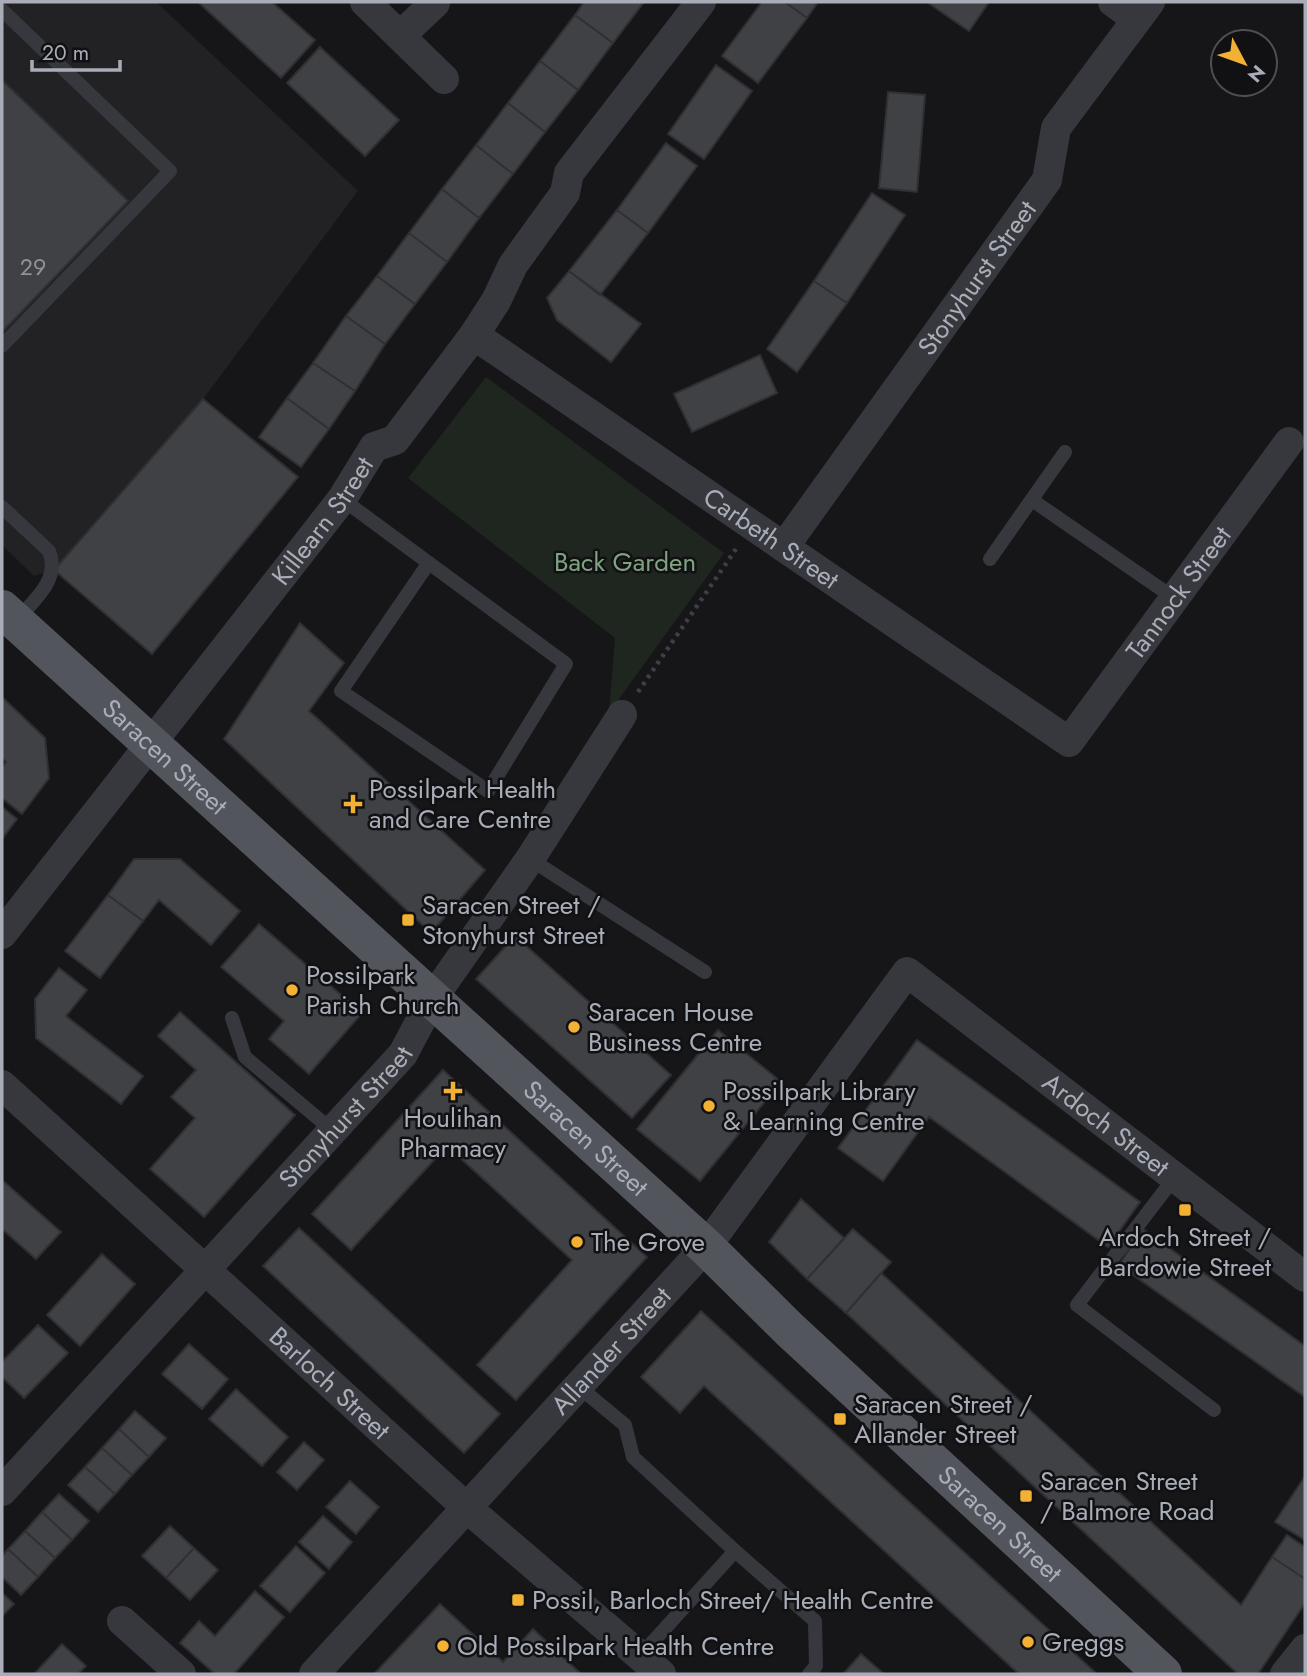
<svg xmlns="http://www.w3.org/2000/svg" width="1307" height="1676" viewBox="0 0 1307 1676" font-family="Jost,sans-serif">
	<rect width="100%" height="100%" fill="#161618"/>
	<path fill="#222225" d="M2,2H156L358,191L203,399L54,570L34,576L2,545Z"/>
	<path fill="#1e261f" d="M486,377L724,553L609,713L615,638L408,478Z"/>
	<path fill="#404145" stroke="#303034" stroke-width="2" d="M198,2H272L315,40L281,78Z
		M584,2H644L613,43L575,15Z
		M762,2H785L807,18L758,83L722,56Z
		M785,2H818L807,18Z
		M927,2H989L969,31Z
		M575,15L613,43L578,90L540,61Z
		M320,47L399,120L365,156L287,83Z
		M540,61L578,90L545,132L508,103Z
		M716,65L752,91L704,159L668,134Z
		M2,80L128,201L2,332Z
		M888,92L925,95L917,192L879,188Z
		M508,103L545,132L513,174L476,145Z
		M666,143L697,166L648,233L617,210Z
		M476,145L513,174L479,218L442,189Z
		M442,189L479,218L447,262L409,233Z
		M872,193L905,215L847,303L814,281Z
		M617,210L648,233L600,295L569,271Z
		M409,233L447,262L415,304L377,276Z
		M569,271L641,324L611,362L557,320L547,298Z
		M377,276L415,304L385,344L346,316Z
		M814,281L847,303L797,372L767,349Z
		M346,316L385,344L355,391L313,363Z
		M760,355L777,393L692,432L674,394Z
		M313,363L355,391L329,429L287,398Z
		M287,398L329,429L301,467L259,437Z
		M203,399L298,477L152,654L54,570Z
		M300,623L344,663L309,711L485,870L431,933L224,739Z
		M2,697L45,738L49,778L22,814L2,798V767L6,762L2,758Z
		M2,807L17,819L2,839Z
		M134,859H180L240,911L211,945L159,900L143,921L108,895Z
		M108,895L143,921L100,978L65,951Z
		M259,924L362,1013L309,1074L269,1039L284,1021L221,967Z
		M515,936L671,1075L632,1118L476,979Z
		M59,968L87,990L66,1016L143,1076L121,1104L36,1038L35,999Z
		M180,1012L295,1115L204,1217L150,1169L195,1118L171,1097L196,1070L158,1036Z
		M718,1030L781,1082L700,1181L637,1129Z
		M917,1040L1140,1202L1108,1247L929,1117L883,1181L838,1148Z
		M443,1070L647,1257L516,1400L477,1365L572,1260L447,1146L351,1250L312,1214Z
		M2,1180L61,1232L36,1259L2,1229Z
		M801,1199L844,1238L807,1279L769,1242Z
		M299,1228L500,1414L464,1453L263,1266Z
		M853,1229L891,1262L846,1313L807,1279Z
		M1143,1229L1305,1346V1397L1119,1265Z
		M102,1254L135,1284L80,1346L47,1315Z
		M881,1273L1241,1605L1272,1557L1305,1579V1603L1258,1674H1238L846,1313Z
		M701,1311L1097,1674H1019L704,1386L680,1413L641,1377Z
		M38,1325L68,1353L24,1398L2,1377V1362Z
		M189,1344L228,1379L202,1409L162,1374Z
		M236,1389L288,1437L262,1466L209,1419Z
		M135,1411L166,1438L149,1457L119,1429Z
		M119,1429L149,1457L132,1475L102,1448Z
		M304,1442L324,1460L297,1490L277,1472Z
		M102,1448L132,1475L115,1494L85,1467Z
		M85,1467L115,1494L98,1512L68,1485Z
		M1305,1476V1540L1275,1522Z
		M350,1481L379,1507L356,1534L326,1507Z
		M59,1494L89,1521L72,1540L42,1512Z
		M42,1512L72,1540L55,1558L25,1531Z
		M323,1516L352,1542L329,1569L299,1542Z
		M170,1526L194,1548L166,1578L142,1556Z
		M25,1531L55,1558L38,1577L8,1549Z
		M1287,1535L1305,1547V1579L1272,1557Z
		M296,1546L325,1573L290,1612L260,1586Z
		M194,1548L218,1570L190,1600L166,1578Z
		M8,1549L38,1577L21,1595L2,1577V1556Z
		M255,1591L284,1617L234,1674H215L180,1643L199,1621L215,1636Z
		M2,1593L14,1604L2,1616Z
		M440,1604L503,1662L533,1629L581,1674H374Z
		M62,1644L86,1666L78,1674H34Z
		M861,1654L884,1674H843Z"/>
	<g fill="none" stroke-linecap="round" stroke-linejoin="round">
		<path stroke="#3d3f44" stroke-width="4.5" stroke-dasharray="3.5 5" stroke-linecap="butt" d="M638,692L736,549"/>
		<path stroke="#37383d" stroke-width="14" d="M2,10L170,171L2,346
			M342,499L566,664L488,791L341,691L428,564
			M1032,500L1174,598
			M2,507L49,551C61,580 33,601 16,621
			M990,559L1065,452
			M530,859L705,972
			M232,1018L245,1057L333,1131
			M1175,1177L1077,1305L1214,1410
			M579,1387L625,1425L633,1457L735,1551L640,1656
			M735,1551L815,1621L816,1666L809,1674"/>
		<g stroke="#37383d" stroke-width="30">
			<path d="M365,2L444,79"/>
			<path d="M1113,2L1136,19"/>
			<path d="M401,35L435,3"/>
			<path id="s1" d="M474,335L1069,742L1289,442"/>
			<path id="s2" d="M784,547L1047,180L1056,128L1150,2"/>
			<path id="s3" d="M2,934L342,499L374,447L395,440L474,335L496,301L513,265L565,193L569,173L701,2"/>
			<path id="s4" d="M2,1085L467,1508L661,1674"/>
			<path id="s5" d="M2,1491L403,1054L432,999L530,859L622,715"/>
			<path d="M122,1621L181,1674"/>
			<path id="s6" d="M314,1674L706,1247L907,972L1305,1277"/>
			<path d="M1285,1674L1305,1649"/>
		</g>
		<path stroke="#53555c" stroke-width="38" id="s7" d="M2,609L706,1247L790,1330L1163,1674"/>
	</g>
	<g fill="#f2b134" stroke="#111113" stroke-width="2.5">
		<path d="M349.5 793.5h7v7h7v7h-7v7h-7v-7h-7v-7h7z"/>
		<rect x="401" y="913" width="14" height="14" rx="3.5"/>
		<circle cx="292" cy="990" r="7"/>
		<circle cx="574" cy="1027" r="7"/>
		<path d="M449.5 1080.5h7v7h7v7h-7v7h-7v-7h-7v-7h7z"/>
		<circle cx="709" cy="1106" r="7"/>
		<rect x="1178" y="1203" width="14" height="14" rx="3.5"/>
		<circle cx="577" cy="1242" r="7"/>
		<rect x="833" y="1412" width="14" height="14" rx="3.5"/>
		<rect x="1019" y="1489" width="14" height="14" rx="3.5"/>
		<rect x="511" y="1593" width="14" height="14" rx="3.5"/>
		<circle cx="1028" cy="1642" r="7"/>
		<circle cx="443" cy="1646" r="7"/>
	</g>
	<g text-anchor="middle" stroke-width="5" stroke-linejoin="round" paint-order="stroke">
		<g font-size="23" fill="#8e929b">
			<text x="33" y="275">29</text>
		</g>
		<g font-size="26" fill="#a8adb8" stroke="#111113">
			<text dy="9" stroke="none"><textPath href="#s2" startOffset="331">Stonyhurst Street</textPath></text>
			<text dy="9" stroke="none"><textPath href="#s3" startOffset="523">Killearn Street</textPath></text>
			<text dy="9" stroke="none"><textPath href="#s1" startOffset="360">Carbeth Street</textPath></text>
			<text dy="9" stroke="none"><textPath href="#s1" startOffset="906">Tannock Street</textPath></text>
			<text dy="9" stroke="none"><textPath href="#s7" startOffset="220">Saracen Street</textPath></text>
			<text dy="9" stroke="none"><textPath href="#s5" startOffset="508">Stonyhurst Street</textPath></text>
			<text dy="9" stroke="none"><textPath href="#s6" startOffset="1171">Ardoch Street</textPath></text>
			<text dy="9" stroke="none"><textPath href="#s7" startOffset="788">Saracen Street</textPath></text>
			<text dy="9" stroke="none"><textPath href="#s6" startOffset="439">Allander Street</textPath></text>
			<text dy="9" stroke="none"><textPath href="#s4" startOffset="443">Barloch Street</textPath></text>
			<text dy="9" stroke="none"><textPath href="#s7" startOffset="1354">Saracen Street</textPath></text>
		</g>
		<g font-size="26" fill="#7fa381" stroke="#111113">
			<text x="625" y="571">Back Garden</text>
		</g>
		<g font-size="26" fill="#a8adb8" stroke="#111113" text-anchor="start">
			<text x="369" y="798">Possilpark Health<tspan x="369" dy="30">and Care Centre</tspan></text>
			<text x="422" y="914">Saracen Street /<tspan x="422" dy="30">Stonyhurst Street</tspan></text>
			<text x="306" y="984">Possilpark<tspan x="306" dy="30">Parish Church</tspan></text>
			<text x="588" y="1021">Saracen House<tspan x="588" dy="30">Business Centre</tspan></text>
			<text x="723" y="1100">Possilpark Library<tspan x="723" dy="30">&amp; Learning Centre</tspan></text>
			<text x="453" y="1127" text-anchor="middle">Houlihan<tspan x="453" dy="30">Pharmacy</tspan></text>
			<text x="1185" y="1246" text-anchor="middle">Ardoch Street /<tspan x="1185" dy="30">Bardowie Street</tspan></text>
			<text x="591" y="1251">The Grove</text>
			<text x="854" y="1413">Saracen Street /<tspan x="854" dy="30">Allander Street</tspan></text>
			<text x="1040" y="1490">Saracen Street<tspan x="1040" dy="30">/ Balmore Road</tspan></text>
			<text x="532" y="1609">Possil, Barloch Street/ Health Centre</text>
			<text x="1042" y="1651">Greggs</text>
			<text x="457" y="1655">Old Possilpark Health Centre</text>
		</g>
	</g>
	<rect width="1307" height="1676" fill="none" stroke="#a8adb8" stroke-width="7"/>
	<g transform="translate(1244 63) rotate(131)"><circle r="33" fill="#111113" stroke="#4d4f55" stroke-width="2"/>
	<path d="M0-5L12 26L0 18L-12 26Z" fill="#f2b134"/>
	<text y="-10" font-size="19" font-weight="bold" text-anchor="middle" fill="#a8adb8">N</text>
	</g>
	<path d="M32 60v10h88v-10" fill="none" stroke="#a8adb8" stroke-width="3.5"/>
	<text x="42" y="60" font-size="21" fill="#a8adb8" stroke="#111113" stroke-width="5" paint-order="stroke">20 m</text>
</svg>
